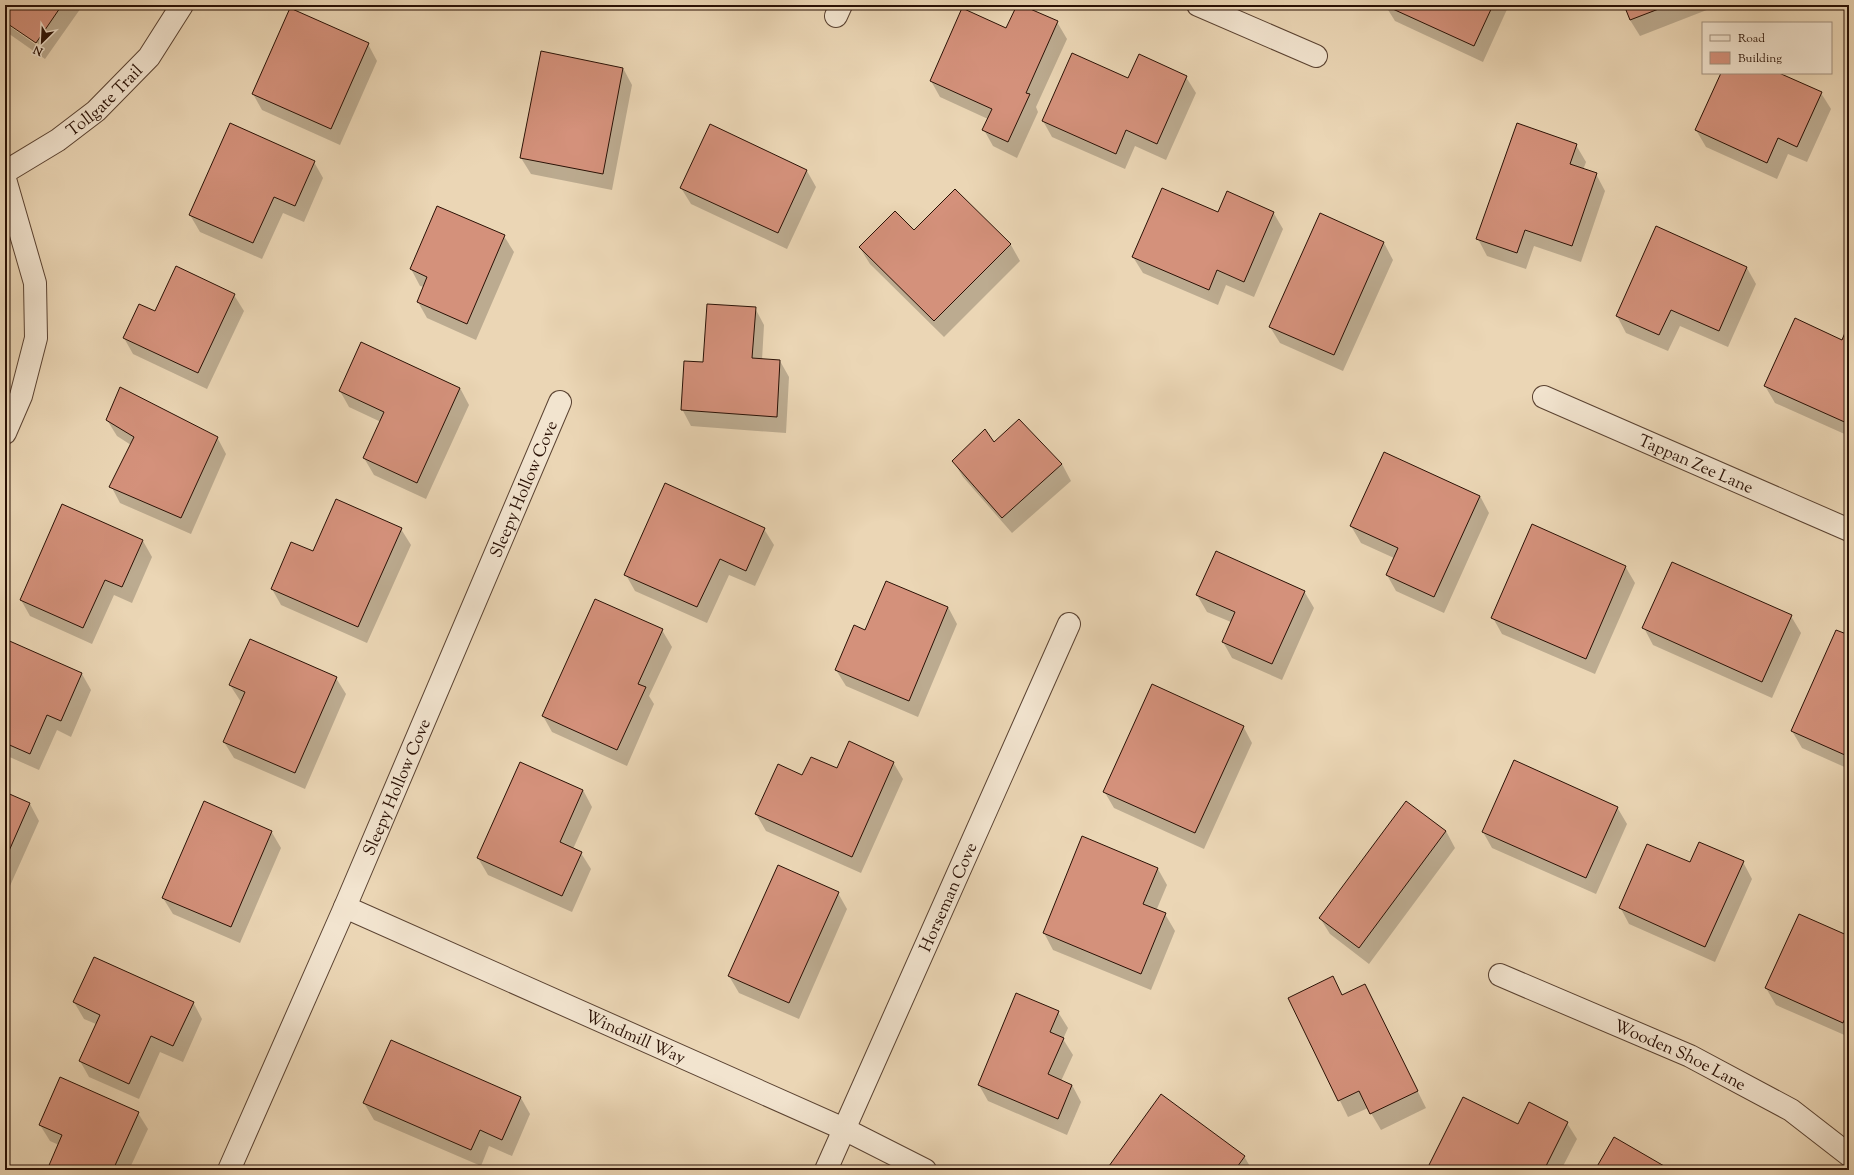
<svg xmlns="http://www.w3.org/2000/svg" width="1854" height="1175" viewBox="0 0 1854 1175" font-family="'Sorts Mill Goudy',serif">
	<rect width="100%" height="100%" fill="#ebd6b5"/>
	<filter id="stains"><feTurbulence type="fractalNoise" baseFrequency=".005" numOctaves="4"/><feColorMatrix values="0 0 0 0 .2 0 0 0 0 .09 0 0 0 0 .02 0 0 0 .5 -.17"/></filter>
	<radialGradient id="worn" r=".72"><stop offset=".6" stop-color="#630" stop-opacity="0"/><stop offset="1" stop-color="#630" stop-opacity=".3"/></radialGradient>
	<path fill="#0003" d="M5,5H83L45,59L5,31V23L39,47L40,45L5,21Z
		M356,5H365L363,9Z
		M700,5H711L709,9Z
		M1018,5L1057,22L1067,39L1036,107L1038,112L1017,158L993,146L984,130L988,119L940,97L931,81L1007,29Z
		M1385,5H1509L1483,62L1395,21Z
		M1625,5H1716L1717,6L1640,36L1630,20Z
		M368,44L377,61L340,145L262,110L253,94Z
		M623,68L632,85L612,190L531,174L521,158Z
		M1722,73H1777L1821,93L1831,109L1807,162L1788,154L1777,179L1706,147L1696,130Z
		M1186,77L1196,93L1166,160L1135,146L1125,169L1052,137L1043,121L1129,79Z
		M1576,145L1586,162L1583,170L1596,174L1605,191L1581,262L1534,246L1526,269L1487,256L1478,239Z
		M314,162L323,178L304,222L283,213L262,259L200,232L190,215Z
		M807,171L816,187L787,249L691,204L681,188Z
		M955,190L1011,245L1020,261L944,337L870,264L860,248L914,231Z
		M1273,212L1283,229L1254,297L1226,285L1218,305L1143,273L1133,257L1219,213Z
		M1320,215L1384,243L1393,260L1343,371L1280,343L1270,327Z
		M504,236L514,252L476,340L427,318L418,302L424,287L420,286L411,269Z
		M1747,268L1756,284L1728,347L1680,326L1668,351L1626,333L1617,316Z
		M234,295L244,311L207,389L133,354L124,338L155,312Z
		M755,308L764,325L762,360L780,361L789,377L786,433L691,426L682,409L704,363Z
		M1849,326V436L1775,403L1765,386L1842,341Z
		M460,388L469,405L426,499L374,475L364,458L381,422L349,407L340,391Z
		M107,420L217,437L226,454L191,534L120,503L111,486L131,445L117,436Z
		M994,444L1062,464L1071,481L1012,533L963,477L953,461Z
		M1480,496L1489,513L1444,613L1396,591L1387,575L1394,558L1361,543L1351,526Z
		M401,529L411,545L367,643L281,605L272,589L313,553Z
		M764,529L774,545L755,586L729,575L707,623L635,591L626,575Z
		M143,541L152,557L132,603L114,595L92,644L30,616L21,600Z
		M1625,566L1635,583L1595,674L1502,634L1493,618Z
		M1304,591L1314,608L1282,680L1232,658L1223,642L1231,622L1207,612L1197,595Z
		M948,607L957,624L918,717L846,686L836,670L865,631Z
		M1791,616L1801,633L1772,698L1653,645L1644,628Z
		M662,630L672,647L649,696L654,704L627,766L552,732L543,716Z
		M1849,636V769L1802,748L1792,731Z
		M5,640L82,674L91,690L71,737L57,730L39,770L5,755Z
		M336,678L346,694L305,789L234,758L224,742L241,702L230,685Z
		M1243,726L1252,743L1204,849L1114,808L1104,791Z
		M893,762L903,779L861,873L766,831L756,814L803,777L837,769Z
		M583,790L592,807L573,849L581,853L591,869L572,912L488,875L478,858Z
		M5,793L30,804L39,821L5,897Z
		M1406,802L1446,831L1455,848L1369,964L1330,934L1320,918Z
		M1617,807L1627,824L1596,894L1492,848L1483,832Z
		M271,831L281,848L240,943L173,914L163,898Z
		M1083,838L1158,869L1167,885L1156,911L1165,914L1175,931L1151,990L1053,950L1044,933Z
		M1743,862L1752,879L1715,962L1629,924L1620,907L1690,864Z
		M838,893L847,909L799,1019L739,993L729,976Z
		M1849,937V1037L1776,1005L1766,988Z
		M1332,978L1343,996L1365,985L1426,1108L1381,1130L1368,1108L1348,1117L1289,998Z
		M74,1002H193L202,1019L183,1062L160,1052L139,1099L89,1077L80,1061L96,1024L84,1019Z
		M1058,1012L1068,1028L1063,1039L1073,1055L1061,1081L1072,1085L1081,1102L1067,1135L988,1101L979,1085Z
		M391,1041L521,1098L530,1114L512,1156L489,1146L481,1166L374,1120L364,1103Z
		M1464,1098L1519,1126L1567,1123L1577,1139L1561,1170H1428Z
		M138,1113L148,1129L129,1170H48L59,1145L50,1141L40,1125Z
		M1244,1156L1252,1170H1112L1110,1166Z"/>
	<path fill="#d4917b" stroke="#2a1105" d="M5,5H62L36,43L5,22Z
		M1017,5H1021L1058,21L1026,93L1030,94L1008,142L982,130L992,109L930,81L962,8L1006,28Z
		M1384,5H1493L1474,46Z
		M1624,5H1669L1630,20Z
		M290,8L369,43L331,129L252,94Z
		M541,51L623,68L603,174L520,158Z
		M1072,53L1128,78L1139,54L1187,76L1157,144L1126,130L1116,154L1042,121Z
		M1721,73H1779L1822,92L1797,147L1778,138L1767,163L1695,130Z
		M230,123L315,161L295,206L274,197L253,243L189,215Z
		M1517,123L1577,144L1570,164L1597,173L1572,246L1525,230L1517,253L1476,239Z
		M710,124L807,170L778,233L680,188Z
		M1162,188L1218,212L1227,191L1274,212L1244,282L1217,270L1209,290L1132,257Z
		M955,189L1011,244L934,321L859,247L895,211L914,230Z
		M437,206L505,235L467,324L417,302L427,277L410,269Z
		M1320,213L1384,242L1334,355L1269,327Z
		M1656,226L1747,267L1719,331L1671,310L1659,335L1616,316Z
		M176,266L235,294L198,373L123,338L139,304L155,311Z
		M707,304L756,307L752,358L780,360L777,417L681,410L684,361L703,362Z
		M1795,318L1842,340L1849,323V424L1764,386Z
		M361,342L460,388L417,483L363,458L384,412L339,391Z
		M120,387L218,437L181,518L109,487L134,437L106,420Z
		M1019,419L1062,464L1002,518L952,461L985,429L994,442Z
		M1384,452L1480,496L1434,597L1386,575L1398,548L1350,526Z
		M665,483L765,528L746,571L720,559L697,607L624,575Z
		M336,499L402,528L358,627L271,589L291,542L313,551Z
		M62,504L143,540L122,587L105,580L83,628L20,600Z
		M1532,524L1626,566L1586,659L1491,618Z
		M1216,551L1305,591L1272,664L1222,642L1235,612L1196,595Z
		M1672,562L1792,615L1762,682L1642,628Z
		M886,581L948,607L909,701L835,670L854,625L865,630Z
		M595,599L663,629L638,684L646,687L617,750L542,716Z
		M1836,630L1849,635V746L1845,755L1791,731Z
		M5,639L82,673L61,721L47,715L30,754L5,743Z
		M250,639L337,677L295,773L223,742L245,692L229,685Z
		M1152,684L1244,726L1195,833L1103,792Z
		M849,741L894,762L852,857L755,814L778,764L802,775L811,757L837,768Z
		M1514,760L1618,807L1586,878L1482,832Z
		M520,762L583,790L560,842L582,852L562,896L477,858Z
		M5,792L30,803L5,860Z
		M204,801L272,831L231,927L162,898Z
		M1406,801L1446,831L1359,948L1319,918Z
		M1082,836L1158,868L1143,904L1166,913L1141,974L1043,933Z
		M1699,842L1744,861L1705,947L1619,908L1647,844L1690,862Z
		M778,865L839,892L789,1003L728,976Z
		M1799,914L1849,936V1009L1843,1023L1765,988Z
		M94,957L194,1002L173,1046L151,1036L129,1084L79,1061L100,1015L73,1002Z
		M1333,976L1342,995L1365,984L1418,1091L1370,1114L1359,1091L1338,1101L1288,998Z
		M1016,993L1059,1011L1050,1032L1064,1038L1048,1074L1072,1085L1058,1119L978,1085Z
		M391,1040L521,1097L502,1140L480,1130L471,1150L363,1103Z
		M60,1077L139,1112L113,1170H47L62,1135L39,1125Z
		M1161,1094L1245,1156L1235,1170H1114L1109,1166Z
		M1463,1097L1518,1124L1529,1102L1568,1122L1544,1170L1427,1169Z
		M1614,1137L1671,1170H1595Z"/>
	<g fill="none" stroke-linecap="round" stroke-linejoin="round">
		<defs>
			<g id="minor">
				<path d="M1198,5L1316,56"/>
				<path d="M836,16L841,5"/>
				<path id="s1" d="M5,172L58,140L96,111L149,57L182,5"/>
				<path d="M5,179L35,283L36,338L21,396L5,433"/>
				<path id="s2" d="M1544,397L1849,530"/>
				<path id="s3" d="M345,907L844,1129L925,1170"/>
				<path id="s4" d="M1500,975L1690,1056L1791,1110L1849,1155"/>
				<path id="s5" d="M229,1170L345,907L560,402"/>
				<path id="s6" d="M826,1170L1069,624"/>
			</g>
		</defs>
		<use href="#minor" stroke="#5a4231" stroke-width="24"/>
		<use href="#minor" stroke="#f2e4cf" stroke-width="22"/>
	</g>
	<g text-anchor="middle" stroke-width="3.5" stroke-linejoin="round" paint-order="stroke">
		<g font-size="17" fill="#2a1105" stroke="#f2e4cf">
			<text dy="6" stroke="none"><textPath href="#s1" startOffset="123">Tollgate Trail</textPath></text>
			<text dy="6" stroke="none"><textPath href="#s2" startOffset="166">Tappan Zee Lane</textPath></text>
			<text dy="6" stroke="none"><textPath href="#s5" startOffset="742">Sleepy Hollow Cove</textPath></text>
			<text dy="6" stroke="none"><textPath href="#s5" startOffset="418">Sleepy Hollow Cove</textPath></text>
			<text dy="6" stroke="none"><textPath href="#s6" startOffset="299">Horseman Cove</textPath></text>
			<text dy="6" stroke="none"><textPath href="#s3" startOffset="318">Windmill Way</textPath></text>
			<text dy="6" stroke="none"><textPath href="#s4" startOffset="197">Wooden Shoe Lane</textPath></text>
		</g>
	</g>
	<rect width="1854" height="1175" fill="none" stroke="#ebd6b5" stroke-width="20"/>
	<rect x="6" y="6" width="1842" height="1163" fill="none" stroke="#2a1105" stroke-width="2"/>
	<rect x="10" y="10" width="1834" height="1155" fill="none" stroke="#2a1105"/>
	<rect x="1702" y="22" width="130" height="52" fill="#f2e4cf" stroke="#a2907e"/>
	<rect x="1710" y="35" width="20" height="6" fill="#f2e4cf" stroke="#a2907e"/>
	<text x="1738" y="42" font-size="12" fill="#2a1105">Road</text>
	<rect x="1710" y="52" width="20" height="12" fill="#d4917b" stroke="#a2907e"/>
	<text x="1738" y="62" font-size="12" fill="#2a1105">Building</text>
	<g transform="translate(42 42) rotate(204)" stroke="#f2e4cf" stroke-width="3" paint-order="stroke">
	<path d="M0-3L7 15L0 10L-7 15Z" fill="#2a1105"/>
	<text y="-6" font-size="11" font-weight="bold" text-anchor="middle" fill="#2a1105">N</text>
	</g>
	<rect width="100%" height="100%" filter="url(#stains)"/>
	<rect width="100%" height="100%" fill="url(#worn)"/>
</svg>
